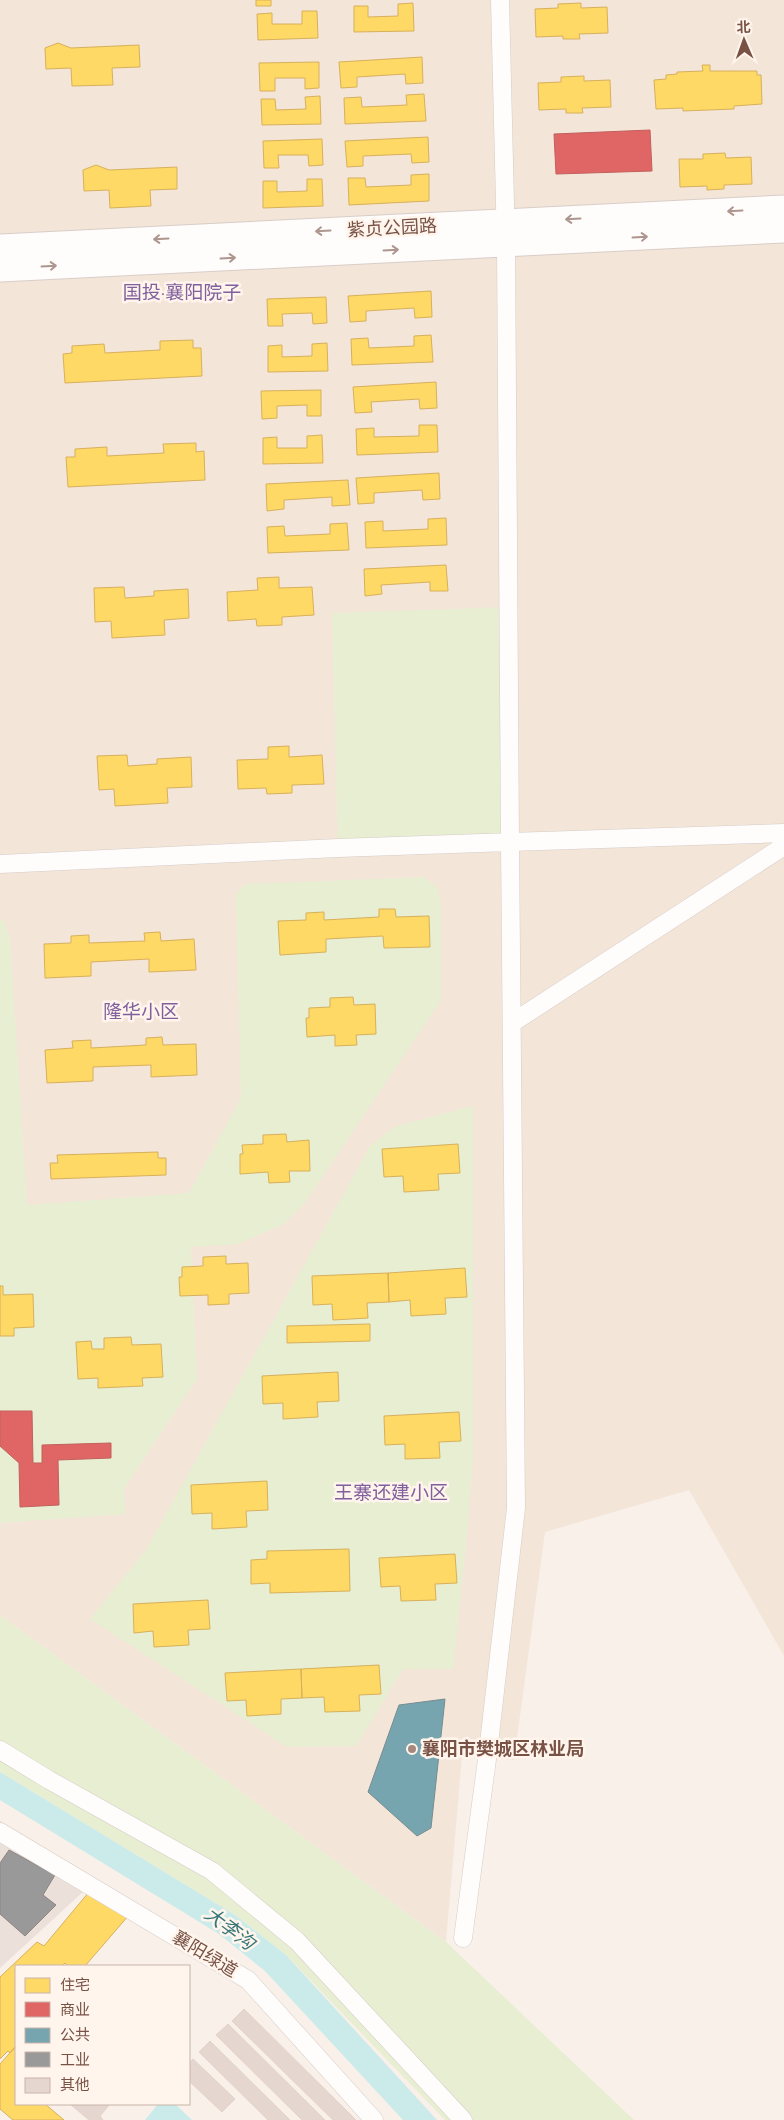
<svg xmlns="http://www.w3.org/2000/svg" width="784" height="2120" viewBox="0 0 784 2120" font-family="'Alegreya Sans','Noto Sans SC',sans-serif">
	<rect width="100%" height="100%" fill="#f8f0e9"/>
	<path fill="#f4e5d9" d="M0,0H784V1656L689,1490L545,1532L514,1760L462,1755L446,1942L0,1615Z"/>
	<path fill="#ebe0da" d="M0,1821L97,1879L0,1968Z"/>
	<path fill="#e7eed2" d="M509,607L510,842L338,848L332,613Z
		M424,877L438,888L441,906V1000L304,1204L284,1224L238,1244L191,1247L197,1379L124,1489L125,1514L0,1523V919L5,922L10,940L27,1205L189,1193L241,1098L236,894L245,884Z
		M473,1106V1456L467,1535L453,1669H403L356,1746L287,1747L90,1619L146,1550L370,1146L396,1126Z
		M0,1615L446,1942L634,2120H445L286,1955L235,1915L0,1772Z"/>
	<path fill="#caebea" d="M0,1772L235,1915L286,1955L437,2120H403L265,1971L219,1934L0,1800Z
		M158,2104H175L192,2120H145Z"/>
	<path fill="#ffd966" stroke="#d7b05c" d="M256,0H271V6H256Z
		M413,3L414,31L354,32V6H368V17L398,16V4Z
		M581,3V8L607,7L608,33L579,34L580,39H563V36L536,37L535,9L558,8V4Z
		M302,11H317L318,38L258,40L257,14L272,13V24H302Z
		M58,43L71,48L139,45L140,67L112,68L113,85L72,86L71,68L46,69L45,48Z
		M422,57L423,83L406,84L405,74L357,77V87L341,88L339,62Z
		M319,62V88L305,89V78H275V91H260L259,63Z
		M702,65H710V71H757V75H761L762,104L734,106V109L683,111V108L656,109L654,80L666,79V75L677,74V72L703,71Z
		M584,76V81L610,80L611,107L582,108L583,113H566V109L539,110L538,83L561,82V77Z
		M424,94L426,121L345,124L344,98L361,97L362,107L407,105L406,95Z
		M320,96L321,124L262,125L261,99H275L276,110L306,109L305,97Z
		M428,137L429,162L412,163L411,154L363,156V166L347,167L345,141Z
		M322,139L323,165L309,166L308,155H278L279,168H264L263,141Z
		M725,153L726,158L751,157L752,184L724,185V189L707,190V186L680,187L679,159H703V154Z
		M96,165L109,170L177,167V189L150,190L151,206L110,208L109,190L84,191L83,170Z
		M429,174V201L349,205L348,178H365L366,187L411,185V175Z
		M307,179H322L323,206L263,208V181H277V192L307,191Z
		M431,291L432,317L415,318L414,308L366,311V321L350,322L348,296Z
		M326,297L327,323L313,324L312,313L282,314L283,326H268L267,299Z
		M431,335L433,362L352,365L351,339L368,338L369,348L414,346V336Z
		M193,340V348H201L202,376L65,383L63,354L72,353V346L104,344L105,353L160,350V341Z
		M327,343L328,371L268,372V346L282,345V357L312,356V344Z
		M436,382L437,408L420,409L419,399L371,402L372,412L355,413L353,387Z
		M321,390V416H307V405L277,406V418L262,419L261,391Z
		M419,425H437L438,452L357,455L356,429L374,428V437L419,436Z
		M322,435L323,463L263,464V438L277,437V448H307V436Z
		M196,443V452L204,451L205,480L68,487L66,457H75V449L107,447V456L164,453L163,444Z
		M439,473L440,499L423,500L422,490L374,493V503L358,504L356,478Z
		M348,480L350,505L332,506V497L284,500V509L267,511L266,484Z
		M446,518L447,545L366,548L365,522L383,521V531L428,529V519Z
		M347,523L349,550L268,553L267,527L284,526L285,536L330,534V524Z
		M446,565L448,591H430V582L381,585L382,594L365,596L364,569Z
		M279,577V588L312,587L314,615L282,617V625L257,626L256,619L228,621L227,592L258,590L257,578Z
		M124,587L125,598L154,596V591L188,589L189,618L164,620L165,635L112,638L111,621L95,622L94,588Z
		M289,746V757L322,755L324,784L292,785V793L267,794L266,788L238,789L237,760L268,759V747Z
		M127,755L128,766L157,764V759L191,757L192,787L167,788L168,803L115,806L114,789L99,790L97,756Z
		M379,909H395L396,917L429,916L430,947L384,948L383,936L326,939V952L280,955L278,921L306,920V913L324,912V920L379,917Z
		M160,932L161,941L194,939L196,970L149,972V959L91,962V976L45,978L44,944L71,943V936L89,935V943L145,941L144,933Z
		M353,997L354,1005L375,1004L376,1034L356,1035L357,1045L335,1046V1035L307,1037L306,1018H309V1008L330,1007V998Z
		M162,1037L163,1045L196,1044L197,1075L151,1077V1065L93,1067V1081L47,1083L45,1050L73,1048L72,1041L91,1040V1048L146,1045V1038Z
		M286,1134L287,1142L309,1140L310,1171H289L290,1182L269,1183L268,1172L240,1174V1154H243L242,1145L263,1144V1135Z
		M458,1144L460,1173L438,1174L439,1190L404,1192L403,1176L384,1177L382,1149Z
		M158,1152V1158H166V1175L51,1179L50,1163H58L57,1155Z
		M226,1256V1264L248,1263L249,1293L229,1294V1304L208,1305V1295L180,1296L179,1277H182V1267L203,1266V1257Z
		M465,1268L467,1297L445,1298L446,1314L411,1316L410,1300L389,1302L388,1273Z
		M388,1273L389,1302L367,1303L368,1318L333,1320L332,1304L313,1305L312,1276Z
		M0,1286H3V1295L33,1294L34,1327L14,1328V1336H0Z
		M370,1324V1341L287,1343V1326Z
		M131,1337L132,1345L161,1344L163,1377L142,1378L143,1386L98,1388V1378L78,1379L76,1342L91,1341L92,1349H104V1338Z
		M338,1372L339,1401L317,1402L318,1417L283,1419V1403L263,1404L262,1376Z
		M459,1412L461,1441L439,1442L440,1458L405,1459V1444L385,1445L384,1416Z
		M267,1481L268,1510L246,1511L247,1527L212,1529V1513L192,1514L191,1485Z
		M349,1549L350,1591L270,1593V1583L251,1584V1560L267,1559V1551Z
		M455,1554L457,1583L435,1584L436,1600L401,1601L400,1586L381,1587L379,1558Z
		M208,1600L210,1629L188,1630L189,1645L154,1647L153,1631L134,1633L133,1604Z
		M379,1665L381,1694L359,1695L360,1711L325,1712L324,1697L302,1698L301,1669Z
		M301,1669L302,1698L281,1699V1714L247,1716L246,1700L227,1701L225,1673Z
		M89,1892L129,1915L85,1966H68L65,1963L62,1966H16V2046L10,2053L8,2051L0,2059V1977L37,1942L44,1946Z
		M16,2046V2104H45L64,2120H13L0,2109V2064Z"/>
	<path fill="#e06666" stroke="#c1605c" d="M650,130L652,171L556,174L554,134Z
		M0,1411H32L33,1463H42V1445L111,1443V1458L58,1460L59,1505L20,1507L19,1463L0,1446Z"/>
	<path fill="#76a5af" stroke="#778c90" d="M445,1699L431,1828L417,1836L368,1792L399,1705Z"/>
	<path fill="#999" stroke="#8f8480" d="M9,1850L55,1875L43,1895L56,1905L25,1936L0,1914V1863Z"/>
	<path fill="#e5d7d0" stroke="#e2d2cb" d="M244,2009L356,2120H333L232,2021Z
		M228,2024L325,2120H302L216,2035Z
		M210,2041L290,2120H268L199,2052Z
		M193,2059L235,2099L222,2112L189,2081V2063Z
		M70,2104H110L100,2116L103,2120H89Z"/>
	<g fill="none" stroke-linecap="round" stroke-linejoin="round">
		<defs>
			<path id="street" d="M500,0L506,244L510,842L784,833
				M0,864L338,848L510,842L516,1508L488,1752L463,1938
				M512,1023L784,846
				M0,1750L49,1780L212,1871L297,1941L463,2120
				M0,1832L248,1980L374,2120"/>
			<path id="secondary" d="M0,247L784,208
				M0,269L784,230"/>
		</defs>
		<use href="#street" stroke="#d6ccc6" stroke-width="19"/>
		<use href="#secondary" stroke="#d9cdc7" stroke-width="27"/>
		<use href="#street" stroke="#fefdfc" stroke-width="18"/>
		<use href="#secondary" stroke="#fefdfc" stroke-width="25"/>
	</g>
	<defs><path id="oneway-shaft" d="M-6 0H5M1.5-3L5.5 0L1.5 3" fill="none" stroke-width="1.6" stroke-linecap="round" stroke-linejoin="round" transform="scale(1.25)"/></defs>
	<g stroke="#ae968f">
		<use href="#oneway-shaft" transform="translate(735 211) rotate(177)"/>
		<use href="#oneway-shaft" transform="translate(573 219) rotate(177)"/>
		<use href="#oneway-shaft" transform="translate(323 231) rotate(177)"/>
		<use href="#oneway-shaft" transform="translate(640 237) rotate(-3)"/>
		<use href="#oneway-shaft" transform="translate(161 239) rotate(177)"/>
		<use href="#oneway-shaft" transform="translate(391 250) rotate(-3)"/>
		<use href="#oneway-shaft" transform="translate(228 258) rotate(-3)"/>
		<use href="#oneway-shaft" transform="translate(49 266) rotate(-3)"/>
	</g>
	<circle fill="#a5897f" stroke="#fff5ec" stroke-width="2" cx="412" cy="1749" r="5"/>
	<g text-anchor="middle" stroke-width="5" stroke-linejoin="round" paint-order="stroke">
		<g font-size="18" fill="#795246" stroke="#fff5ec">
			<text transform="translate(392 228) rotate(-3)" y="6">紫贞公园路</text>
			<text transform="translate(205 1954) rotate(31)" y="6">襄阳绿道</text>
		</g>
		<g font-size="18" font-weight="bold" fill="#795246" stroke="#fff5ec" text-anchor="start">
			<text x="422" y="1755">襄阳市樊城区林业局</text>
		</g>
		<g font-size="19" fill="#81619d" stroke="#fff5ec">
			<text x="182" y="299">国投·襄阳院子</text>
			<text x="141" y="1018">隆华小区</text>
			<text x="391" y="1499">王寨还建小区</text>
		</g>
		<g font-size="19" font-style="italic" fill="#367679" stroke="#fff5ec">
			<text transform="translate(230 1928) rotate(37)" y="7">大李沟</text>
		</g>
	</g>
	<rect x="15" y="1965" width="175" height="140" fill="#fff5ec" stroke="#c9b4aa"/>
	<rect x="25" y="1978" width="25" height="15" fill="#ffd966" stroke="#c9b4aa"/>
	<text x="60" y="1990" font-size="15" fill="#795246">住宅</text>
	<rect x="25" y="2002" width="25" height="15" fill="#e06666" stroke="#c9b4aa"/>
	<text x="60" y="2015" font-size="15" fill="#795246">商业</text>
	<rect x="25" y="2028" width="25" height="15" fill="#76a5af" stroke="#c9b4aa"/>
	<text x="60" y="2040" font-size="15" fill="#795246">公共</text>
	<rect x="25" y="2052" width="25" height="15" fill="#999999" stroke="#c9b4aa"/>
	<text x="60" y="2065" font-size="15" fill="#795246">工业</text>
	<rect x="25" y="2078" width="25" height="15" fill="#e5d7d0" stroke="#c9b4aa"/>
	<text x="60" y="2090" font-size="15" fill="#795246">其他</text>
	<g transform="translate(744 40) rotate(358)" stroke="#fff5ec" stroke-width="4" paint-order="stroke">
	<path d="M0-4L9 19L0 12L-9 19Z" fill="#795246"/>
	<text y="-8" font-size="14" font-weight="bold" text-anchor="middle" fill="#795246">北</text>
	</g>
</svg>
